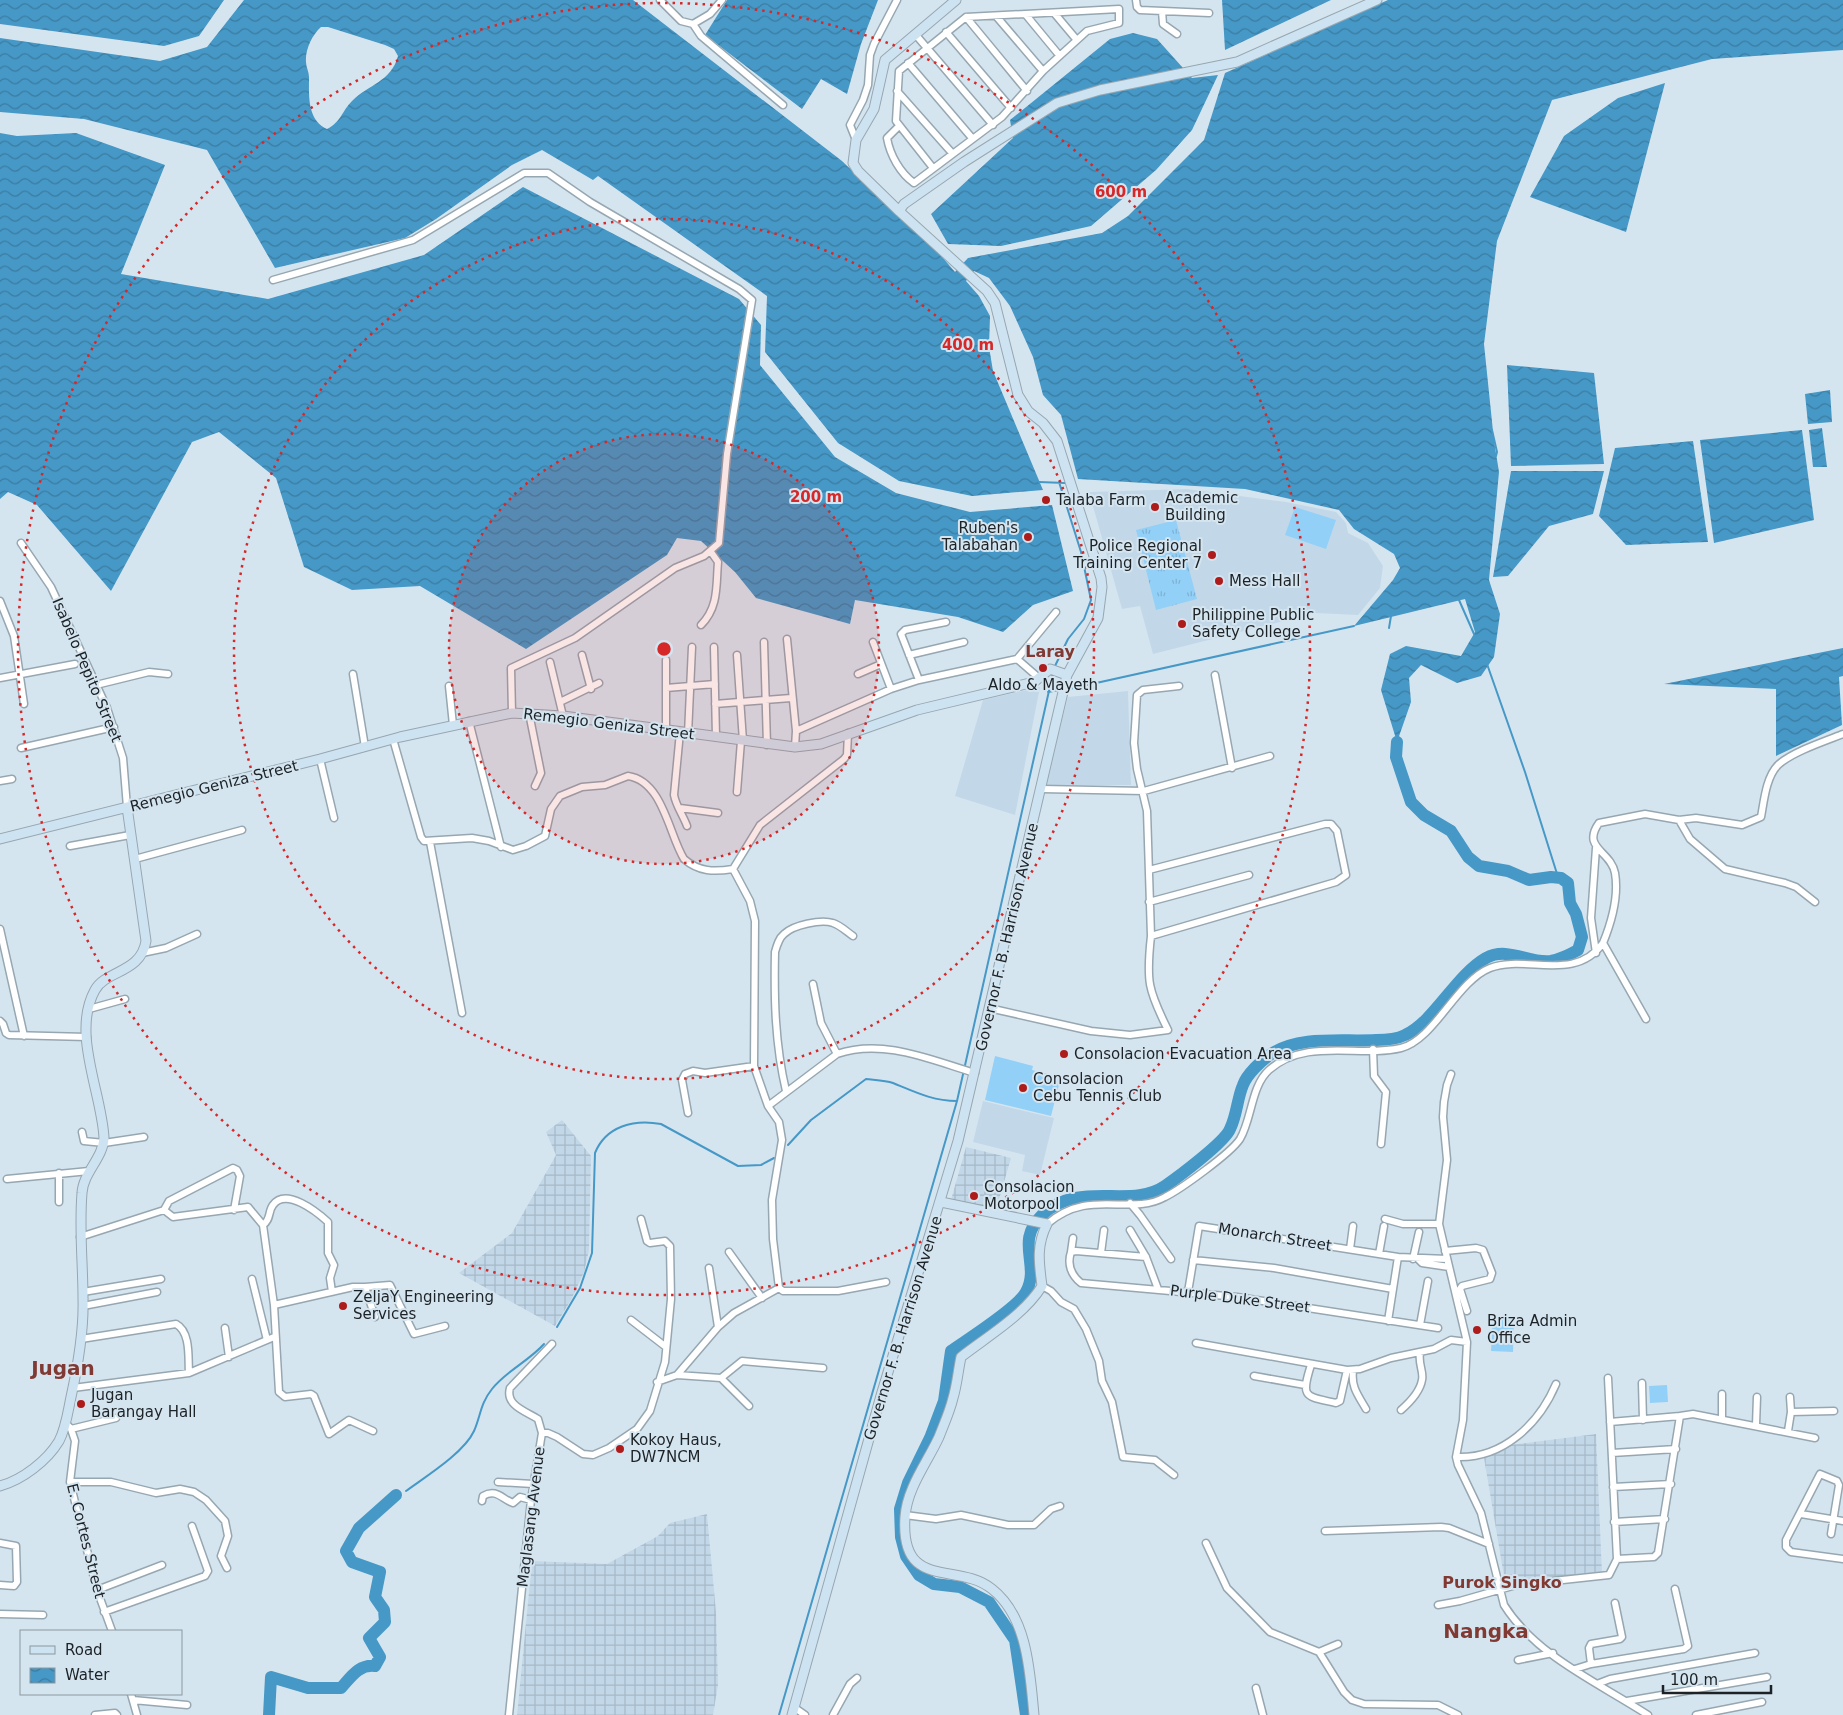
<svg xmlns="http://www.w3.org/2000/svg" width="1843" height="1715" viewBox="0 0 1843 1715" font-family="'DejaVu Sans',sans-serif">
	<defs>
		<pattern id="industrial-grid" width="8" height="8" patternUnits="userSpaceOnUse" patternTransform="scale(1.25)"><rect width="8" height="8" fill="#c2d8e8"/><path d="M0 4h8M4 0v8" fill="none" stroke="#a6b9c7"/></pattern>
		<pattern id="grass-tufts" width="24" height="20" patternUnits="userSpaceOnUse" patternTransform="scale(1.25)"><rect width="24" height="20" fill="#93d0f7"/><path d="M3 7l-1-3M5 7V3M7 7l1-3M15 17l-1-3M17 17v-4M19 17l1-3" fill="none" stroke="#7eb2d4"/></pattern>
		<pattern id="water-waves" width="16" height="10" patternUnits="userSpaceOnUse" patternTransform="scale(1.25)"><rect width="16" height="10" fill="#4698c7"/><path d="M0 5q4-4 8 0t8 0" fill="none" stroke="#3a7ca1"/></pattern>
	</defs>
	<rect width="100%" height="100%" fill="#d5e5f0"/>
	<path fill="#c2d8e8" d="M1187,489L1286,502L1336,512L1346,523L1348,533L1368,543L1383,566L1380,588L1358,615L1315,613L1153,654L1140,606L1122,609L1089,492Z
		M1040,687L1015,815L955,796L983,700Z
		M1128,691L1131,785H1045L1068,697Z
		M983,1101L1054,1118L1040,1175L1022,1171L1025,1155L973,1142Z"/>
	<path fill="url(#industrial-grid)" d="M562,1120L591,1156L589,1250L584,1272L571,1300L555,1326L459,1273L512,1233L556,1155L546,1132Z
		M966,1147L1011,1158L996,1210L951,1200Z
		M1596,1434L1602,1574L1505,1582L1484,1458L1502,1446Z
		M707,1514L716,1612L718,1685L713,1715H517L532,1561L607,1564L658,1536L670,1523Z"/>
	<path fill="url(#grass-tufts)" d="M1176,520L1197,599L1156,610L1136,530Z"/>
	<path fill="#93d0f7" d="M1295,507L1336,520L1326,549L1285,535Z
		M995,1056L1033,1066L1032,1070L1061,1077L1051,1116L985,1100Z
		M1493,1317L1514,1318L1513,1352L1491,1351Z
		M1667,1385L1668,1402L1650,1403L1649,1386Z"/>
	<path fill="url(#water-waves)" fill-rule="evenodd" d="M0,0H224L199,36L164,46L0,24Z
		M244,0H633L842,161L943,258L955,272L968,258L1102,233L1128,216L1204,140L1225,73L1388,0H1843V50L1712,59L1552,100L1497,241L1484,344L1494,441L1499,472L1489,580L1500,614L1494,657L1481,676L1457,683L1421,665L1409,678L1411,702L1397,742L1381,690L1390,654L1406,646L1461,656L1475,632L1465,599L1354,626L1393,580L1400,568L1394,554L1354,529L1339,510L1245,489L1078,479L1061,415L1043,395L1033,357L1010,306L989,278L974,271L966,281L979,296L990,316L989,347L993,371L1043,490L972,496L899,481L838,443L765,352L767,296L598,176L593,180L542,150L512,165L436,219L405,238L275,268L207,150L84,119L0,112V38L160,61L207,47ZM321,27H328L385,45L394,49L398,56C391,82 369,84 352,101C342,111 341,122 327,129C307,120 309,96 309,77C309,72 306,67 306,62C305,50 312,35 321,27Z
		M727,0H878L861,44L847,94L821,79L802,109L705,35Z
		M1222,0H1331L1225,50Z
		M1133,33L1157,39L1192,78L1218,75L1192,130L1156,170L1091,226L1001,246L948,244L931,214L1013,138L1010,120L1110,39Z
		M1665,83L1626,232L1530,197L1564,136L1618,98Z
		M0,133L17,136L76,133L165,165L121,274L268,299L424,255L523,187L739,299L761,325L760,365L835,457L896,493L970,512L1052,505L1073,591L1033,605L1003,632L958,617L855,600L850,624L756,598L735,572L701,541L677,538L667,555L526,649L420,586L352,590L304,567L276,478L219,432L192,442L111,591L37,505L8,492L0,499Z
		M1507,365L1594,373L1604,464L1511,466Z
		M1830,390L1832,422L1808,424L1805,394Z
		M1822,428L1827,467H1813L1809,430Z
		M1802,430L1814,520L1714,543L1700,440Z
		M1693,441L1708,542L1626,545L1599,516L1615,448Z
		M1511,471H1604L1593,514L1549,526L1508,576L1493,577Z
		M1843,648V676L1839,677L1842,725L1776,756V689L1664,684Z"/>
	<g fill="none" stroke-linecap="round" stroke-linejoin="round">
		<path stroke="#4698c7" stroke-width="2" d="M1492,430L1497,452L1496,456
			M1039,482L1065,483
			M1459,600L1474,634
			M1389,628L1391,616
			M1487,664L1525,772L1558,877
			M1055,666L1068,639L1084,619L1091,600L1081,552L1059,482
			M1069,689L1354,626
			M1048,692L1059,690
			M788,1145L811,1120L866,1079C874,1080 885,1080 893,1083C915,1092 933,1101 957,1101
			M557,1327L580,1288L592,1253L595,1153C606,1126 634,1119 661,1124L738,1166L761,1165L774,1158
			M406,1491C425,1477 464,1453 474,1431C481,1415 480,1404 492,1389C506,1371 529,1361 544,1344
			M779,1715L957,1101L1053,673"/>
		<path stroke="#4698c7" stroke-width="12" d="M269,1715L271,1677L308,1688H341C351,1677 359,1664 375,1666L380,1657L369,1638L385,1622L384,1610L375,1597L380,1572L352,1562L346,1551L359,1528L396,1495
			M1026,1715L1015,1640L989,1602L960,1587L934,1584L919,1575L906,1556L901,1537L900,1509L908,1483L930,1438L944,1401L951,1351C968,1339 1018,1308 1026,1292C1041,1265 1014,1242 1042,1215C1080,1179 1130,1210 1165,1186C1178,1177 1225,1142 1230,1129C1237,1115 1237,1099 1243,1085C1247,1074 1261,1061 1271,1054C1300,1035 1343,1042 1376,1040C1385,1040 1397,1039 1405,1035C1434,1022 1455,976 1486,958C1508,946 1529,964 1551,961C1561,959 1569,955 1578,950L1582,937L1576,914L1570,903L1568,883L1561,878L1551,877L1529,880L1508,871L1479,866L1468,857L1451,831L1424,815L1411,802L1396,757L1397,742"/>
		<defs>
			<path id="street" d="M660,0L681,21L693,24L710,14L722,0
				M1136,0L1137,7L1140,10L1209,13
				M1162,11L1163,24L1177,34
				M1055,14L1076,39
				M1026,15L1059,55
				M996,16L1043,71
				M966,17L1027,91
				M693,24L701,36L783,105
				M946,32L1011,108
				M915,34L993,125
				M908,63L972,138
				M897,91L952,153
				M899,126L887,138C890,155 900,173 914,183L1002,117L1043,71L1087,31L1119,23V9L966,17L899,71L896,121L933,168
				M856,140L850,125L863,100L868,85L870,55L874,44L897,0
				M273,280L413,240L524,173H548L590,202L739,289L752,300L727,454L719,543L704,556L675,568L575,638L511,668L512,713
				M21,543L51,587L107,708L123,758L127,807
				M0,601L14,636L24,704
				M701,625C719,607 716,585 718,562L711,552
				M787,639L796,731L795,747
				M764,642L767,745
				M873,642L891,689
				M714,647L716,737
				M582,655L591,689
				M737,655L743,741
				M909,655L964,642
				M1017,659L1039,678
				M666,660V729
				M550,662L563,716
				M353,674L365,747
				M858,674L881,664
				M1215,675L1232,768
				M0,678L75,664
				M919,680L901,634L905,630L946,622
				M96,685L149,672L168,674
				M449,686L453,725
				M666,688L715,684
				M560,702L599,683
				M715,704L791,698
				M529,713L541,773L535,786
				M469,721L501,847
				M796,731L891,689L919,680L1017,659L1056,612
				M680,732L674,795C676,806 683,815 687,826
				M688,734L692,647
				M393,739L421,837L424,841L472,838L489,841L513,850L526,846L545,836L551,809L560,796L582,787L605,785L628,776C663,781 669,835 684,859C699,872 714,872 733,869L760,825L844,759L847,755L848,733
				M21,748L114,727
				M320,759L334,818
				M0,781L12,779
				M1042,789L1144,791L1270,756
				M737,792L741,741
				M680,808L718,813
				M1679,820L1690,839L1725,869L1785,883L1796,887L1815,902
				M430,842L462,1013
				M70,846L130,835
				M1596,848L1591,918L1596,953
				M135,859L242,830
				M733,869L750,901L755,921L754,1066L768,1106L779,1122L782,1140L772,1200L773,1239L779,1288
				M1149,870L1325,824H1331L1337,831L1346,875L1336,882L1151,936L1147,811L1137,769L1134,743L1137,695L1143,690L1179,686
				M1149,902L1249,875
				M0,929L24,1036
				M1603,943C1612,921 1619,897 1615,873C1611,851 1581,848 1599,823L1645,814L1679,820L1696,818L1742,825L1761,817C1764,801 1766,777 1778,765C1792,752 1825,741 1843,734
				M142,953L166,948L197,934
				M813,984L821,1023L837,1054
				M989,1008L1091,1031L1130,1035L1168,1030C1148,990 1146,981 1151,936
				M89,1009L125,999
				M0,1021L3,1024L6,1033L9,1035L87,1037
				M1373,1049L1374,1076L1386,1092L1381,1144
				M1451,1074L1447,1085L1444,1102L1443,1117L1447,1160L1439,1224L1467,1342L1463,1420L1456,1457L1458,1465L1481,1513L1504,1605C1536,1656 1599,1683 1648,1715
				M786,1091C775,1044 774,999 775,952C777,945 779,938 784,934C793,925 821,919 833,923C840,925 847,932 853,936
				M768,1106L837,1054C883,1038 931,1060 975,1073
				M688,1113L682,1080L685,1074L693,1071L705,1073L754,1066
				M82,1132L84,1141L104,1143L144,1137
				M7,1179L89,1171
				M59,1202V1173
				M1130,1203L1140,1215L1171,1259
				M164,1210L173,1217L248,1207L263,1225L274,1305L279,1392L285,1397L311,1394L314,1396L329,1434L349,1420L373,1431
				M1385,1219L1403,1224H1439
				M1047,1224C1090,1187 1129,1217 1165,1197C1181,1189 1231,1153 1240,1139C1252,1119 1251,1086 1269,1070C1306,1037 1359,1058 1401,1048C1434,1040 1457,981 1490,968C1525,954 1575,983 1603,943L1646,1019
				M263,1225C271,1220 268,1211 273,1205C286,1187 317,1212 328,1222V1253L334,1265L330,1278L332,1292
				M1130,1230L1146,1257L1158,1289
				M80,1237L164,1210L169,1201L233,1168L237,1170L240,1176L234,1210
				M1350,1249L1353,1226
				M1445,1251L1476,1248L1483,1250L1492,1273L1490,1279L1462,1286L1460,1289L1467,1311
				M729,1252L762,1298
				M1071,1252L1073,1238
				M1101,1253L1104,1230
				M1379,1254L1384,1226
				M1146,1257L1076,1251L1071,1252C1067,1264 1071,1275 1081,1283L1237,1297L1438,1328
				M1413,1259L1419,1232
				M1418,1259L1422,1263L1449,1267
				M1193,1260L1274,1268L1393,1289
				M709,1268L718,1327
				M252,1279L267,1340
				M1042,1286L1051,1291L1061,1302L1074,1309L1086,1329L1099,1361L1102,1381L1112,1402L1123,1457L1155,1460L1174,1475
				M365,1287L390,1285L414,1334L445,1326
				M779,1288L783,1291H838L886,1282
				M83,1292L161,1279
				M1188,1292L1199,1226L1398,1257L1447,1259
				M274,1305L353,1287H365L375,1317
				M83,1306L157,1292
				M631,1320L666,1347
				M1388,1321L1398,1257
				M1420,1325L1428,1281
				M225,1328L229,1357
				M81,1339L176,1324C191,1332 188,1358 189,1373
				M1196,1343L1347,1370L1340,1401L1336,1403C1306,1396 1300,1399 1311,1365
				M1347,1370L1360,1369L1391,1358L1434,1349L1451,1340L1467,1342
				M1353,1371C1351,1387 1358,1395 1366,1409
				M677,1375L721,1378L749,1406
				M1254,1376L1305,1385
				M721,1378L742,1361L823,1368
				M657,1382L677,1375L718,1327L734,1313L779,1288
				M1642,1383L1643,1420
				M73,1388L189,1373L274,1337
				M1790,1397L1791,1412
				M1401,1410C1409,1403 1420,1392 1422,1380C1424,1372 1418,1364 1420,1353
				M1722,1419V1394
				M65,1422L71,1429L75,1441L70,1482L97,1590L112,1631
				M1610,1422L1680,1416
				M1756,1425L1757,1397
				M71,1429L116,1418
				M1788,1431L1791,1412L1834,1411
				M542,1433H548L557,1437L583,1454L593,1455L609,1448L637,1429L650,1411L665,1362L671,1299L670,1246L665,1241L650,1243L647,1241L641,1219
				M1612,1453L1676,1449
				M1456,1457C1503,1459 1539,1424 1556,1384
				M70,1482H111L156,1493L180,1489L194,1492L206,1500L225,1521L228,1536L221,1556L227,1568
				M498,1482L533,1484
				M1613,1487L1671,1484
				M482,1501L483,1496C496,1488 502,1499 513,1503L520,1497L531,1500
				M1801,1514L1843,1521
				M905,1515L936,1519L961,1515L1008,1525H1034L1051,1509L1060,1506
				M1614,1522L1665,1519
				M1325,1531L1441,1527L1449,1528L1489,1544
				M1831,1534L1839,1485L1837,1481L1820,1474L1786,1540V1547L1791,1552L1843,1559
				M0,1543L16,1546L17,1582L14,1586L0,1585
				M1206,1543L1227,1588L1270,1632L1319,1652L1344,1692L1352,1700L1364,1704L1438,1705L1458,1715
				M1617,1559L1654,1557L1658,1553L1680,1416L1693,1414L1815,1438
				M97,1590L162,1565
				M1438,1605L1460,1601L1516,1585L1609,1575L1617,1559L1608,1378
				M104,1612L205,1576L208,1571L192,1526
				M0,1614L43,1615
				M1319,1652L1338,1644
				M1518,1660L1553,1653
				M1591,1664L1589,1648L1591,1644L1620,1639L1622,1637L1615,1603
				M1575,1669L1591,1664L1684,1649L1688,1646L1675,1589
				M1597,1684L1610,1679L1755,1653
				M1256,1688L1263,1715
				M131,1694L137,1715
				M133,1700L187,1705
				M1627,1701L1767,1677
				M795,1708L805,1715
				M95,1715L115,1713L117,1715
				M509,1715L531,1500L542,1433L538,1419C525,1411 505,1405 510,1388L552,1344
				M833,1715L850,1684L857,1678
				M1696,1715L1762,1702"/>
			<path id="secondary" d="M899,211L904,204L964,162L1057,103L1100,90L1237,62L1377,0
				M0,839L320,759L400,737L512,713L563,716L795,747L821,744L917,710L1034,682L1050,669L1067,675
				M941,1202L1047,1224C1036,1246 1039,1263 1042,1286C1024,1315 988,1336 961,1357C958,1371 957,1385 953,1398C950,1411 944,1424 939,1437C927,1463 907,1488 905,1517C900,1592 957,1561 992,1589C1028,1617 1030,1674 1034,1715
				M0,1486C22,1480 47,1461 59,1441C66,1428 68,1411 71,1397C78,1365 84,1332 83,1299C83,1264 79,1229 82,1193C83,1173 103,1158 104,1138C102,1093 71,1033 95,990C106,970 141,973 146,941L127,807
				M792,1715L882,1392L958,1141L1067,675L1098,618L1102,587L1101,578L1057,441L1043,423L1028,411L1018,395L995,303L987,291L899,211L858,171L853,163L856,140L874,109L885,60L956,0"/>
		</defs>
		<use href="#street" stroke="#97a7b1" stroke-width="9"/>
		<use href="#secondary" stroke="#97a7b1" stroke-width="11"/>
		<use href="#street" stroke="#fff" stroke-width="6"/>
		<use href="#secondary" stroke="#cee3f1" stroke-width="9"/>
	</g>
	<circle cx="664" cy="649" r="215" fill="#d62828" fill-opacity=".12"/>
	<g fill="none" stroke="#d62828" stroke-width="2.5" stroke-dasharray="2.5 5">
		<circle cx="664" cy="649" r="215"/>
		<circle cx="664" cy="649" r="430"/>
		<circle cx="664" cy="649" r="646"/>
	</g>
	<g fill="#ad1c1a" stroke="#d5e5f0" stroke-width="2">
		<circle cx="1046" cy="500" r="5"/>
		<circle cx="1155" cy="507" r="5"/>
		<circle cx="1028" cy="537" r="5"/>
		<circle cx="1212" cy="555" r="5"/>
		<circle cx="1219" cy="581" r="5"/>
		<circle cx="1182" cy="624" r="5"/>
		<circle cx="1043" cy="668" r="5"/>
		<circle cx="1064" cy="1054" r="5"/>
		<circle cx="1023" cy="1088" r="5"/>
		<circle cx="974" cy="1196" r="5"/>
		<circle cx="343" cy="1306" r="5"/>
		<circle cx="1477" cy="1330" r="5"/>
		<circle cx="81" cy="1404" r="5"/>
		<circle cx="620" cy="1449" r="5"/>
	</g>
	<g text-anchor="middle" stroke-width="4" stroke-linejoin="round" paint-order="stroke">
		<g font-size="15" fill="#1c2226" stroke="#d5e5f0" text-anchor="start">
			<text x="1165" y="503">Academic<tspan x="1165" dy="17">Building</tspan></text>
			<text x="1056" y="505">Talaba Farm</text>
			<text x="1018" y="533" text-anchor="end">Ruben's<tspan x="1018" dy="17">Talabahan</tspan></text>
			<text x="1202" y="551" text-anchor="end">Police Regional<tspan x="1202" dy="17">Training Center 7</tspan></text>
			<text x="1229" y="586">Mess Hall</text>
			<text x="1192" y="620">Philippine Public<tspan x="1192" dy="17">Safety College</tspan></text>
			<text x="1043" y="690" text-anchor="middle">Aldo &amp; Mayeth</text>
			<text x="1074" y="1059">Consolacion Evacuation Area</text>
			<text x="1033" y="1084">Consolacion<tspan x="1033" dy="17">Cebu Tennis Club</tspan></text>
			<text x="984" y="1192">Consolacion<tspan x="984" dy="17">Motorpool</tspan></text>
			<text x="353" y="1302">ZeljaY Engineering<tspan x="353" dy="17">Services</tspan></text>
			<text x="1487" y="1326">Briza Admin<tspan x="1487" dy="17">Office</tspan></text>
			<text x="91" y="1400">Jugan<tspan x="91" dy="17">Barangay Hall</tspan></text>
			<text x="630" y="1445">Kokoy Haus,<tspan x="630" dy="17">DW7NCM</tspan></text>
		</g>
		<g font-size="15" fill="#1c2226" stroke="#d5e5f0">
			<text transform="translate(87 670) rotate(67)" y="5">Isabelo Pepito Street</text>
			<text transform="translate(609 724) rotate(7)" y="5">Remegio Geniza Street</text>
			<text transform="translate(214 786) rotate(-14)" y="5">Remegio Geniza Street</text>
			<text transform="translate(1007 937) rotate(-77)" y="5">Governor F. B. Harrison Avenue</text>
			<text transform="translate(1275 1237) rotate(9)" y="5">Monarch Street</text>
			<text transform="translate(1240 1299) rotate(7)" y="5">Purple Duke Street</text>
			<text transform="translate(903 1328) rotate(-73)" y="5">Governor F. B. Harrison Avenue</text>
			<text transform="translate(531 1517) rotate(-83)" y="5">Maglasang Avenue</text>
			<text transform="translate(86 1541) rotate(76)" y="5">E. Cortes Street</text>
		</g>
		<g font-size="16" font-weight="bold" fill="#813a33" stroke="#d5e5f0">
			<text x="1050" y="657">Laray</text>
			<text x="1502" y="1588">Purok Singko</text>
		</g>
		<g font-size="20" font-weight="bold" fill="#813a33" stroke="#d5e5f0">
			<text x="63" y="1375">Jugan</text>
			<text x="1486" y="1638">Nangka</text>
		</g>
	</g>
	<circle cx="664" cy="649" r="8" fill="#d62828" stroke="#d5e5f0" stroke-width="2.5"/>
	<g font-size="15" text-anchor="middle" font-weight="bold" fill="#d62828" stroke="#d5e5f0" stroke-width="4" stroke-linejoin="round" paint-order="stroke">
		<text x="1121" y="197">600 m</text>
		<text x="968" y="350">400 m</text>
		<text x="816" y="502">200 m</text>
	</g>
	<rect x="20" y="1630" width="162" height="65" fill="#d5e5f0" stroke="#8b979f"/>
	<rect x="30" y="1646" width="25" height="8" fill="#cee3f1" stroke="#8b979f"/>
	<text x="65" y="1655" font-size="15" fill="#1c2226">Road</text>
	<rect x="30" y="1668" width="25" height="15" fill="url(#water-waves)" stroke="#8b979f"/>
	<text x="65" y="1680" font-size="15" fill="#1c2226">Water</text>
	<path d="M1663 1685v8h108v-8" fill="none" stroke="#1c2226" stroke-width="2.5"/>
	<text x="1670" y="1685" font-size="15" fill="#1c2226" stroke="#d5e5f0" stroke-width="4" paint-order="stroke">100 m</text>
</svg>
